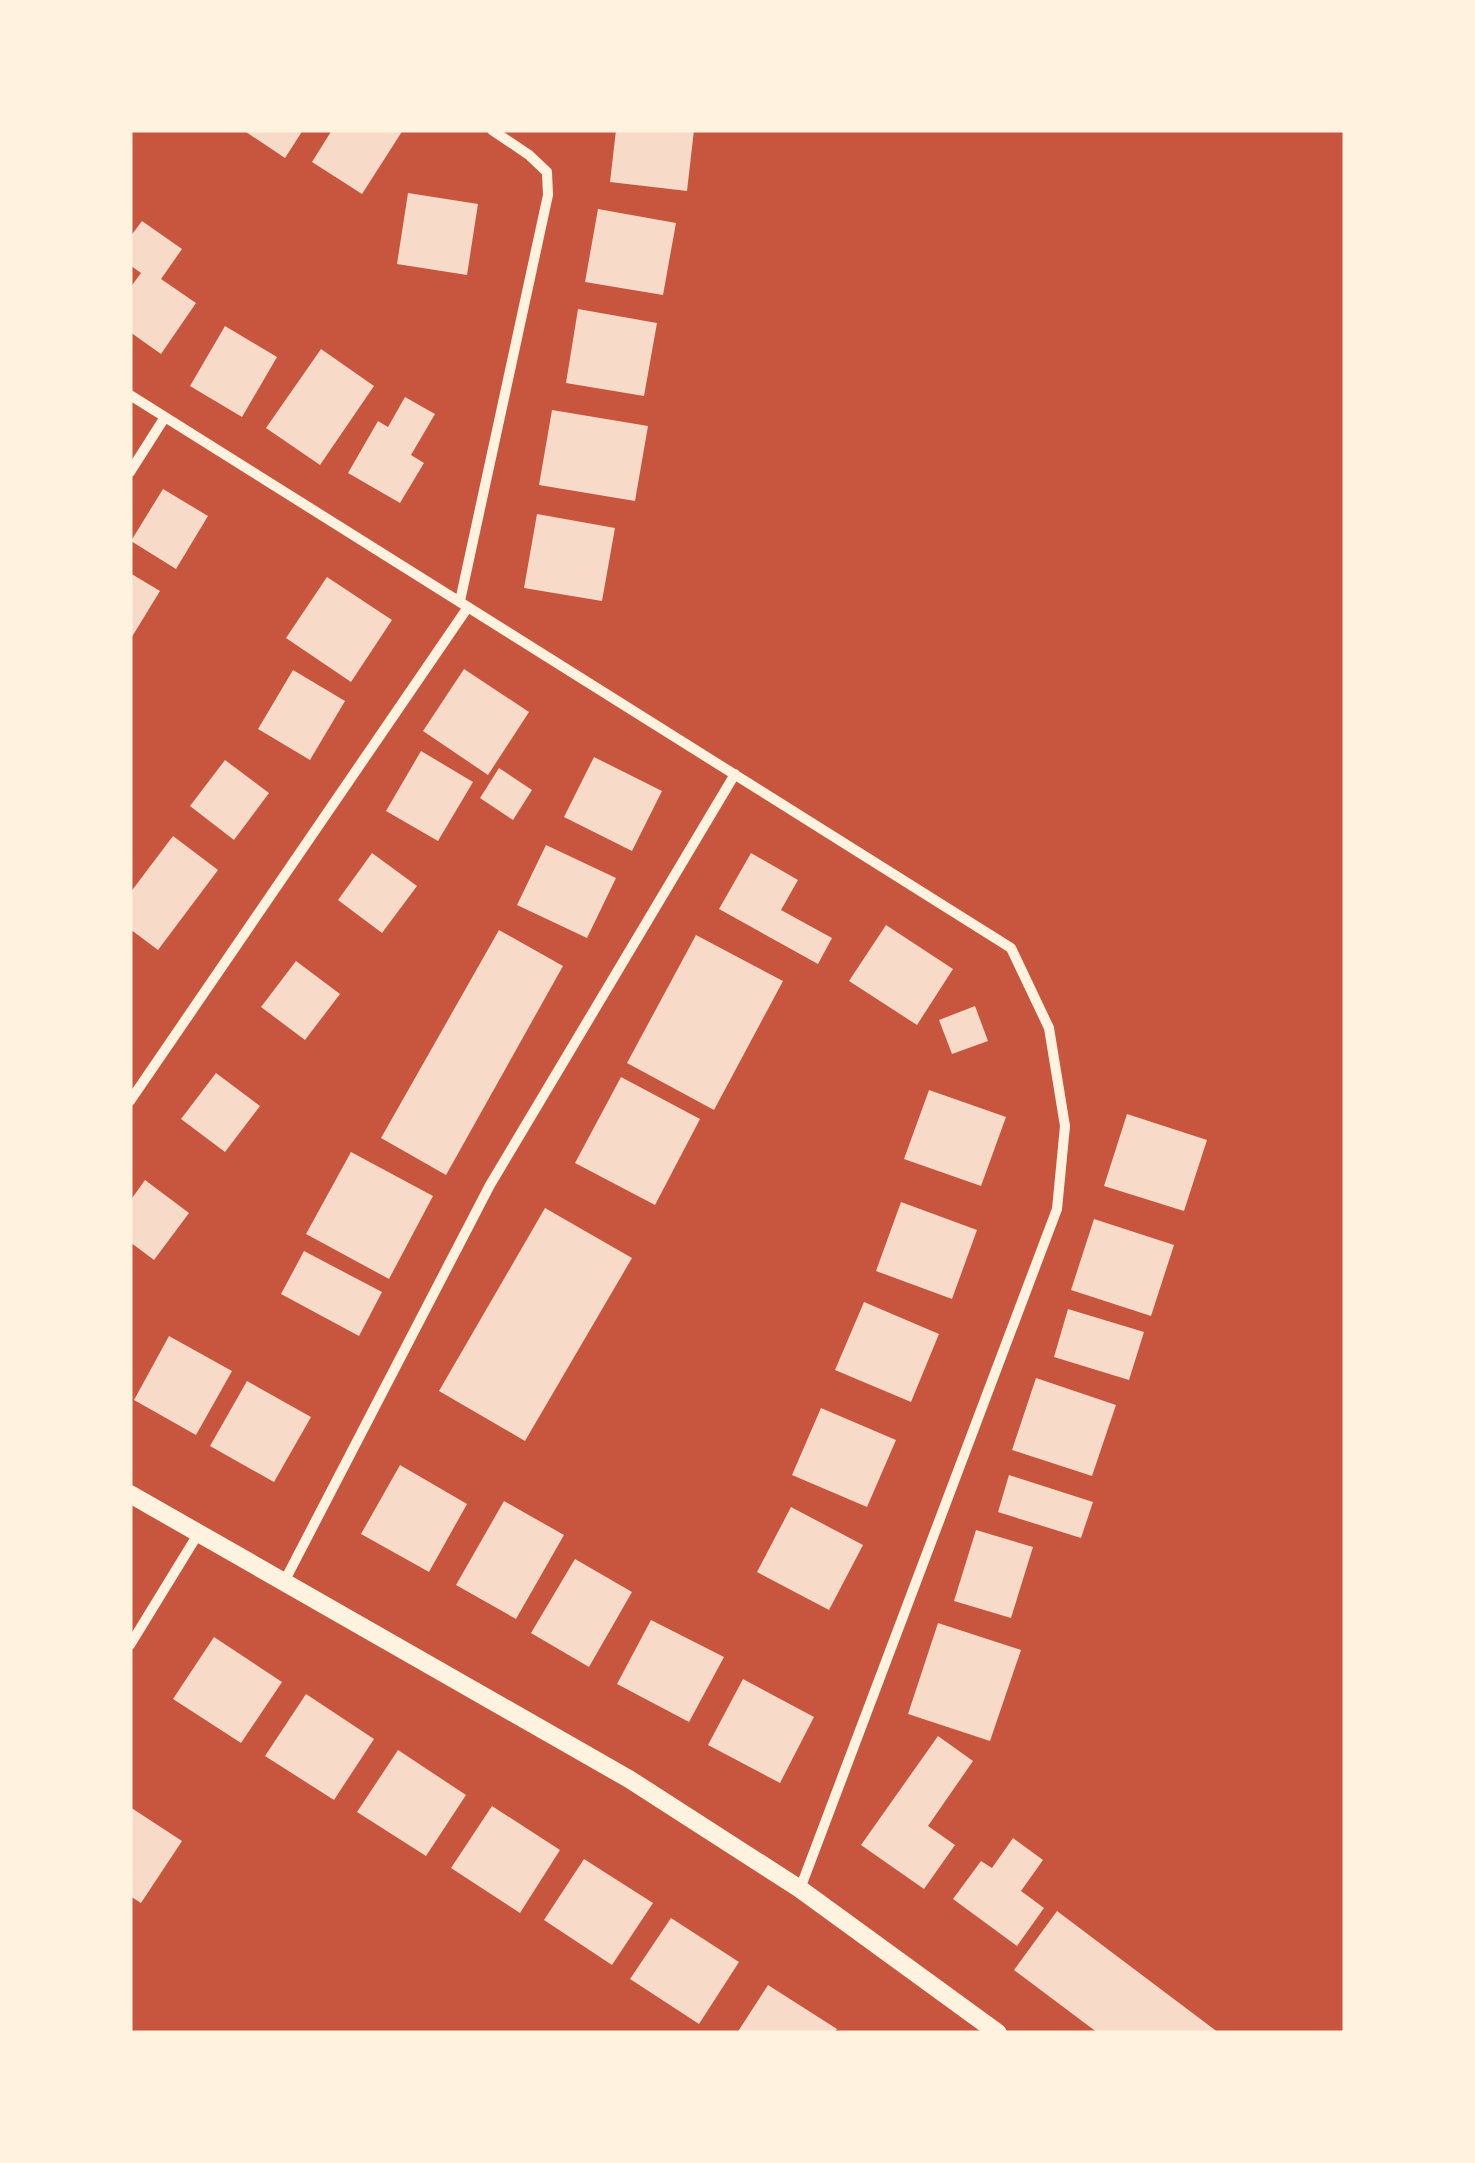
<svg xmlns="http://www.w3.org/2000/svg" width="1475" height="2163" viewBox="0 0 1475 2163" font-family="Barlow,sans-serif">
	<rect width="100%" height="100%" fill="#c8553d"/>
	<path fill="#f7dbc8" d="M243,130H303L285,158Z
		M332,130H403L362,194L312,162Z
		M616,130H694L687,191L610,182Z
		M408,193L478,204L467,275L397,264Z
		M598,209L676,223L663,295L585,282Z
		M142,221L182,249L161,279L196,303L161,354L130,332V288L141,273L130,265V237Z
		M578,309L657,323L644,396L566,383Z
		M225,326L277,357L242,417L190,386Z
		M321,349L374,386L320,465L266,428Z
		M405,397L435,414L411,455L424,463L400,503L348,473L378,421L388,427Z
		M552,410L648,426L635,501L539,485Z
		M163,489L208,516L176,569L131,541Z
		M537,514L615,528L602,601L524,588Z
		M130,573L160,591L130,640Z
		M327,577L392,620L351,682L286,638Z
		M464,669L529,712L488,775L423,731Z
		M293,670L345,701L310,760L258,729Z
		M421,751L473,782L438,841L386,811Z
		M594,757L662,791L632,851L564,817Z
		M225,760L269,793L234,840L190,806Z
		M499,768L532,790L513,820L480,798Z
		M173,836L218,870L158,950L130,929V893Z
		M546,845L616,878L587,938L517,905Z
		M372,853L417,886L382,933L338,900Z
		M751,853L798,880L781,910L832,938L818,964L719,909Z
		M886,925L953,969L917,1025L849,981Z
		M499,930L563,966L446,1175L381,1138Z
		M696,935L783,981L714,1110L627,1063Z
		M296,961L340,994L305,1040L261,1007Z
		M975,1006L988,1041L952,1054L939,1020Z
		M216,1073L260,1106L225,1152L181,1119Z
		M621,1077L700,1119L655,1205L575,1163Z
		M929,1090L1006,1117L981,1186L904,1159Z
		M1127,1114L1207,1140L1184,1211L1104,1186Z
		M351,1152L433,1196L389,1279L306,1234Z
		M145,1180L189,1213L154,1260L130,1242V1201Z
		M901,1202L977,1230L952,1299L876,1271Z
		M545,1208L632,1258L525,1441L439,1391Z
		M1094,1219L1174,1245L1151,1316L1071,1290Z
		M304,1251L382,1292L359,1336L281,1294Z
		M864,1302L939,1334L911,1402L835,1370Z
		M1068,1309L1144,1332L1129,1380L1054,1357Z
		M169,1336L232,1371L196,1435L134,1400Z
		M1036,1378L1116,1405L1092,1476L1012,1450Z
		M247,1381L311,1417L274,1482L210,1446Z
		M821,1408L896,1440L867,1507L792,1475Z
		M400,1465L467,1504L429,1572L361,1534Z
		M1009,1475L1093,1502L1081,1538L998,1512Z
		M504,1501L564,1535L516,1619L456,1585Z
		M791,1507L863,1545L829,1610L757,1572Z
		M976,1530L1033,1547L1011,1618L954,1601Z
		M575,1559L632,1592L589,1667L531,1633Z
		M651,1620L724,1657L689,1722L617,1684Z
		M938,1623L1021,1650L990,1741L908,1714Z
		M214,1637L282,1682L241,1743L173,1699Z
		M743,1679L814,1717L780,1783L708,1745Z
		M306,1694L374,1739L334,1800L265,1756Z
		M938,1736L973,1761L928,1826L955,1845L924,1889L861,1845Z
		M398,1750L466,1795L426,1856L357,1812Z
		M492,1806L560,1850L520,1913L451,1868Z
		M130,1807L182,1841L141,1903L130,1896Z
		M1013,1838L1043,1860L1021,1891L1044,1908L1017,1946L953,1899L981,1861L992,1868Z
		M584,1859L653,1903L612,1965L544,1920Z
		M1057,1911L1219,2033H1098L1014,1970Z
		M671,1918L739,1962L699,2024L630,1979Z
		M768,1985L837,2029L834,2033H737Z"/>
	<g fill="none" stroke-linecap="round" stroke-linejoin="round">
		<path stroke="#fff3e0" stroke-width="10" d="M130,395L1011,948L1049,1028L1065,1126L1057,1209L800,1889
			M130,472L165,417
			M460,601L548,195L547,172L529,155L492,130
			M130,1101L468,607
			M284,1582L490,1185L735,774
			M130,1645L198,1534"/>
		<path stroke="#fff3e0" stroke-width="18" d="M130,1494L629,1779L800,1889L998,2033"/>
	</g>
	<rect width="1475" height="2163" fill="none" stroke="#fff3e0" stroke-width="265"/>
</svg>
